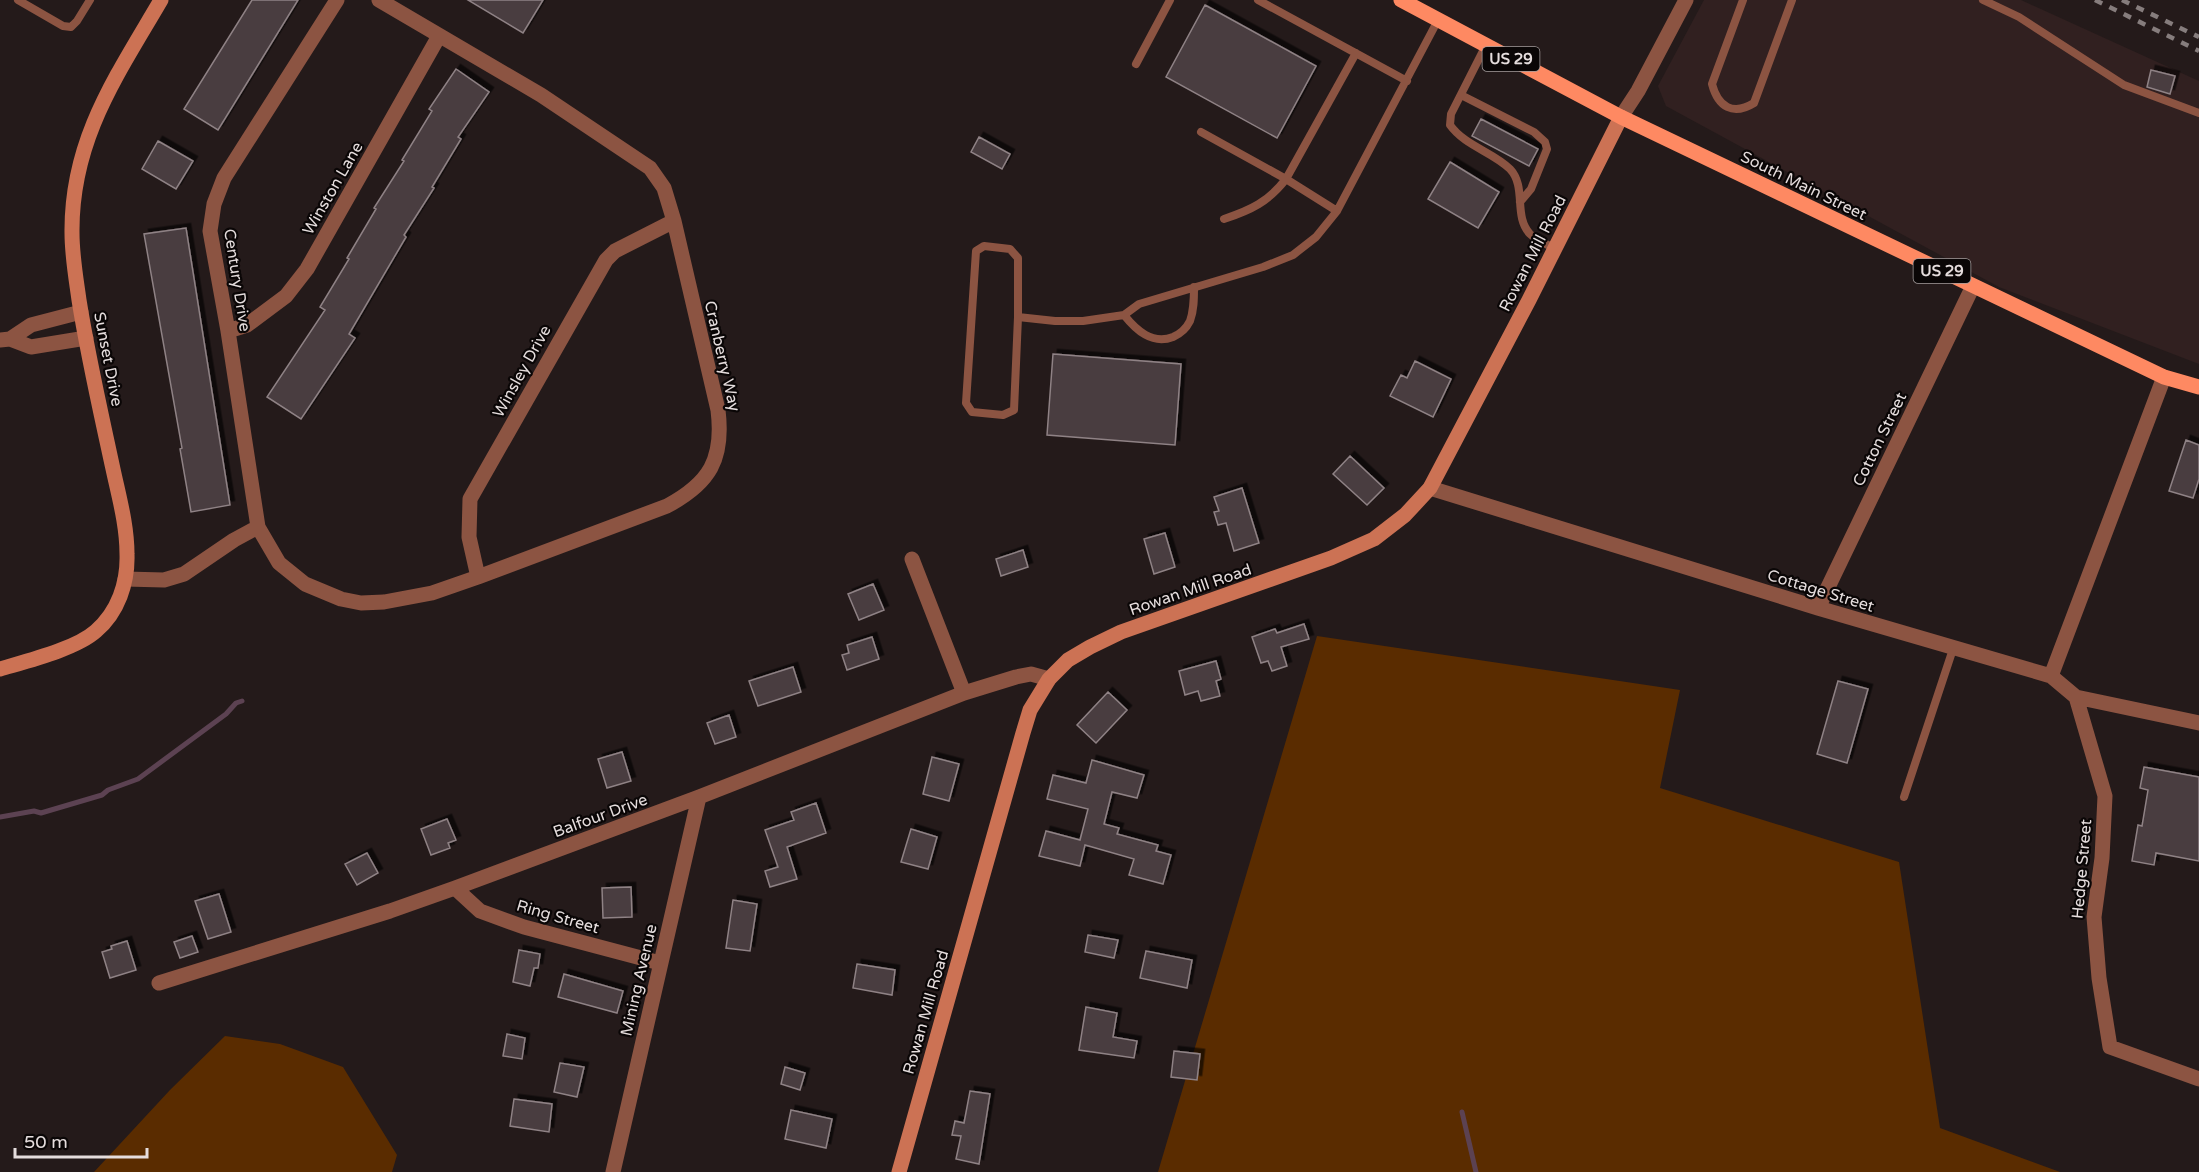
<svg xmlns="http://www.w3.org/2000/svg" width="2199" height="1172" viewBox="0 0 2199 1172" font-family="'Varela Round',sans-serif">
	<defs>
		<filter id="shadow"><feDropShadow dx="4.5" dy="-4.5" stdDeviation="0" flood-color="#0009"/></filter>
	</defs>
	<rect width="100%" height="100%" fill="#241a1a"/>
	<path fill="#312020" d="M1704,0H2021L2199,81V364L1999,287L1666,106L1658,86Z"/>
	<path fill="#5a2c00" d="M1317,636L1680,690L1660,788L1899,862L1940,1128L2060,1172H1158Z
		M225,1036L280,1044L343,1067L397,1155L392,1172H94L170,1090Z"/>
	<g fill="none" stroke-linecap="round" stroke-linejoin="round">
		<path stroke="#5c4252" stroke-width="5" d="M0,817L34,811L41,813L102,795L108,790L138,779L226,714L236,703L242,701
			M1462,1112L1476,1172"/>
	</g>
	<path fill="#483d40" stroke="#8f8285" stroke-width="1.5" filter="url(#shadow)" d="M252,0H298L218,130L184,109Z
		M468,0H543L523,33Z
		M1205,5L1316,66L1277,138L1166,77Z
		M456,69L489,92L458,137L461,139L432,187L434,188L404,235L406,237L349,334L355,338L301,419L267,397L325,310L320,307L349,259L347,258L376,209L374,208L404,161L402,160L432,111L429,109Z
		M2151,70L2175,76L2170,94L2147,87Z
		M1481,119L1538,149L1529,166L1472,136Z
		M979,137L1010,154L1002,169L971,152Z
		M158,141L193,161L176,189L142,169Z
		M1450,162L1499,192L1478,228L1428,199Z
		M186,228L230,505L191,512L180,449L182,448L144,234Z
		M1053,354L1181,364L1175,445L1047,435Z
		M1415,361L1451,379L1433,417L1390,396L1401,375L1407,378Z
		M2186,440L2199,445V479L2193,498L2169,491Z
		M1350,456L1384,488L1367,505L1333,474Z
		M1242,488L1259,543L1234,551L1226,523L1218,525L1214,512L1219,511L1214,497Z
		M1165,533L1175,567L1154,574L1144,539Z
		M1023,550L1028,567L1001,576L996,559Z
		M873,584L884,610L859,620L848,594Z
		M1304,624L1309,639L1281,647L1287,666L1272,671L1268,661L1261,663L1252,637L1275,629L1277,633Z
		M872,637L879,659L847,670L842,655L849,653L847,645Z
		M1216,661L1221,679L1216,681L1220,696L1201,701L1198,691L1185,695L1179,671Z
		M793,667L801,692L758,706L749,681Z
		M1838,681L1868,689L1847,763L1817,754Z
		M1108,692L1127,710L1096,743L1077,725Z
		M729,715L736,737L715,744L707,723Z
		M622,752L631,781L607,788L598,759Z
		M932,757L959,764L949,801L923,794Z
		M1092,760L1144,775L1137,798L1112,792L1104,824L1119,828L1117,834L1158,845L1156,851L1171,855L1163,884L1129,875L1134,859L1085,845L1080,866L1039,856L1046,831L1080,840L1088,809L1047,799L1053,775L1086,783Z
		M2144,767L2199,777V861L2156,853L2154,865L2132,861L2138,825L2142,826L2148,790L2140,788Z
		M816,803L826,833L787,847L797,879L770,887L765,871L778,867L765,830L794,820L791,812Z
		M447,819L456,840L448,843L450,848L431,855L421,829Z
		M911,829L937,837L928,869L901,862Z
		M367,853L378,873L357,885L345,864Z
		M631,887L632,917L603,918L602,888Z
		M219,894L231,932L208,939L195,901Z
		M733,900L757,904L750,951L726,948Z
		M1088,935L1118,940L1114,958L1085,952Z
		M192,936L198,952L180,958L174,942Z
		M127,941L136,970L110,978L102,952L112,949L111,946Z
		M519,950L540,954L538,968H534L530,986L513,982Z
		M1146,951L1192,960L1187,988L1140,978Z
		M857,964L895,970L892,995L853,988Z
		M564,974L623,991L617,1013L558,997Z
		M1086,1007L1117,1013L1113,1037L1137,1041L1134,1058L1079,1050Z
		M507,1034L525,1038L522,1059L503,1056Z
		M1174,1051L1200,1054L1197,1080L1171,1077Z
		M560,1063L584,1067L577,1097L554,1092Z
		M785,1067L805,1073L800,1090L781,1084Z
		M970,1091L990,1094L979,1164L956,1159L961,1136L952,1135L955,1121L964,1123Z
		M514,1099L552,1104L549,1132L510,1126Z
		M791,1110L832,1119L826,1148L785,1139Z"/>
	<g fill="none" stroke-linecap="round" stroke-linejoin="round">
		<path stroke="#8c5442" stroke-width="8" d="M18,0L63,26L71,27L77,21L90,0
			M1258,0L1407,81
			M1743,0L1712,84C1718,107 1733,116 1754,103L1792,0
			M1983,0L2019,17L2124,85L2199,113
			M1486,45L1451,114L1450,125C1465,146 1493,152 1510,169C1527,187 1513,216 1530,234C1536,240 1547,244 1555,249
			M1136,64L1170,0
			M1461,95L1534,132L1545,142L1547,149L1531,189L1520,202
			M1201,132L1286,179C1268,202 1251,210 1224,219
			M1337,211L1286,179L1356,53
			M984,246L1010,249L1018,258V317L1014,410L1003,415L972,412L966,403L976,251Z
			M1124,315C1136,330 1152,345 1173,337C1180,334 1186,329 1190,321C1194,310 1194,299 1194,287
			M1018,317L1055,321H1083L1124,315L1139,304L1263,267L1293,255L1316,237L1337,211L1438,20
			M1904,797L1953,649"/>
		<path stroke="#8c5442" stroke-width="15" d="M337,0L224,178L214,204L210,231L228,331L258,527L279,563L305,584L341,599L361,603L384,602L432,593L478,577L667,506C710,483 724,459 718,410L674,221L664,188L650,168L541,95L379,0
			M1621,117L1638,91L1686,0
			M228,331L247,325L286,296L307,269L439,36
			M10,339L31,347L86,338
			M0,340L10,339L31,325L81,312
			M1430,488L1818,608L2051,676L2076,697L2199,723
			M912,559L964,693
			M478,577L469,537L470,499L606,260L615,251L674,221
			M125,579L164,580L184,574L234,540L258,527
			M1818,608L1973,286
			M2051,676L2164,377
			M2076,697L2105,796L2102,858L2094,917L2099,978L2110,1047L2199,1079
			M455,888L480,911L524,927L660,963
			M159,983L390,911L455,888L699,797L964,693L1016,677L1031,674L1049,679
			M613,1172L699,797"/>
		<path stroke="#cc7254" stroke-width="15" d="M0,669C27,661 76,649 96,631C118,612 128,583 127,554C127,525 119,497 113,469C101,413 88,357 79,300C76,278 72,256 72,233C71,140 116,77 161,0
			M899,1172L1023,733L1030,710L1049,679L1068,660L1090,647L1121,632L1331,558L1374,539L1405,515L1430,488L1529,300L1621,117"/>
		<path stroke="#fe8962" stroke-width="15" d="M1401,0L1621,117L2164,377L2199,387"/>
		<path stroke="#867d7d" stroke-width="4.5" stroke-dasharray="8 8" stroke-linecap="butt" d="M2095,0L2199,51
			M2122,0L2199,37"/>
	</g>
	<g text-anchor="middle" stroke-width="4.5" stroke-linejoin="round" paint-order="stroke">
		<g fill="#0a0606" stroke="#a39c9c" stroke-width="1.5">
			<rect x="1482.5" y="47" width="57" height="24" rx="4.5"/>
			<rect x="1913.5" y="259" width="57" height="24" rx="4.5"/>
		</g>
		<g font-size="15" font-weight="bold" fill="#e5dddd">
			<text x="1511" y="64">US 29</text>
			<text x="1942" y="276">US 29</text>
		</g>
		<g font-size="16" fill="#e5dddd" stroke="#0a0606">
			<text transform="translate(1804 185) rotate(26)" y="6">South Main Street</text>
			<text transform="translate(332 188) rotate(-60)" y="6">Winston Lane</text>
			<text transform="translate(1532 253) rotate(-63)" y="6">Rowan Mill Road</text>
			<text transform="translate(238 280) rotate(81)" y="6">Century Drive</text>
			<text transform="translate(723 356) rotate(77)" y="6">Cranberry Way</text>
			<text transform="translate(109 359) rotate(79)" y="6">Sunset Drive</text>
			<text transform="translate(521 371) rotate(-61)" y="6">Winsley Drive</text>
			<text transform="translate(1879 439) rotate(-64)" y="6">Cotton Street</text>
			<text transform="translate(1190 589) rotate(-19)" y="6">Rowan Mill Road</text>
			<text transform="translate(1821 590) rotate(17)" y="6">Cottage Street</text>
			<text transform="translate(600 815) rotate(-20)" y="6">Balfour Drive</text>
			<text transform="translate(2081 869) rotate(-85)" y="6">Hedge Street</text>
			<text transform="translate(558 916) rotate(16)" y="6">Ring Street</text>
			<text transform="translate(638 980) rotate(-77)" y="6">Mining Avenue</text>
			<text transform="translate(925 1012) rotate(-74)" y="6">Rowan Mill Road</text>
		</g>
	</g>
	<path d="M15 1148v9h132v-9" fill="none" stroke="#e5dddd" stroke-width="3"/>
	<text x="24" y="1148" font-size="18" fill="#e5dddd" stroke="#0a0606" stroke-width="4.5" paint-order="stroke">50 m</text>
</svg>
